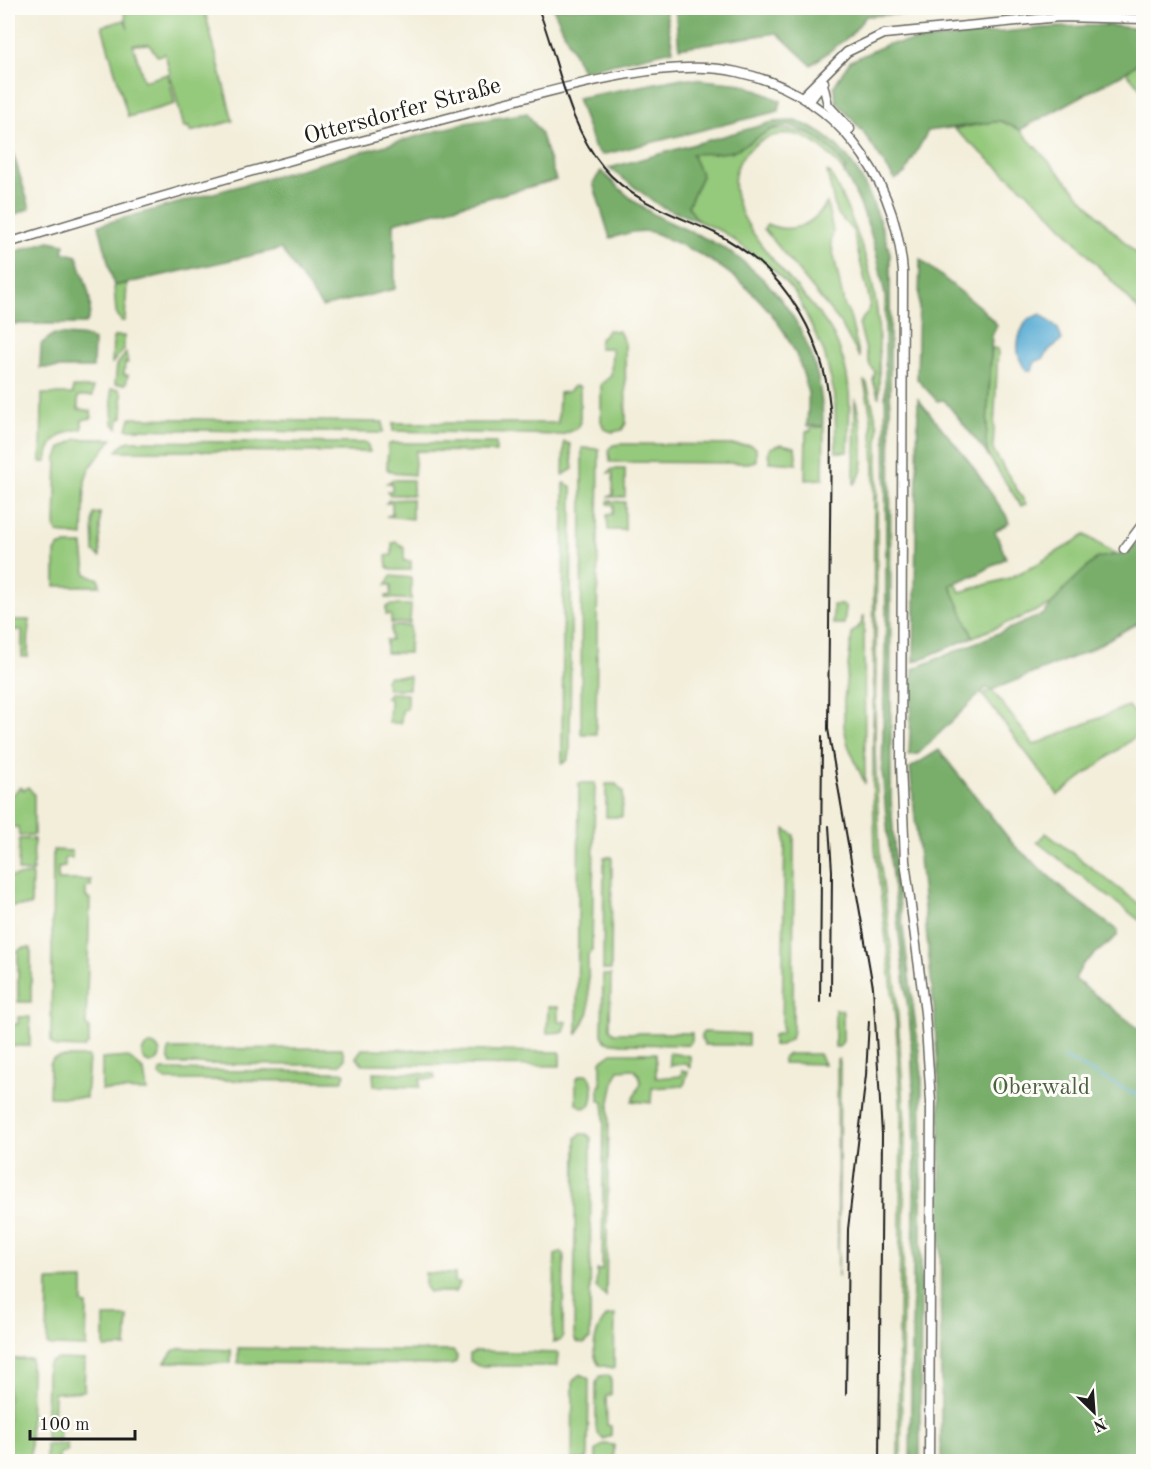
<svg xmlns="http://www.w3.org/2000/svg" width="1151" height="1469" viewBox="0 0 1151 1469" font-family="'Old Standard TT',serif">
	<rect width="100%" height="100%" fill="#fdfcf7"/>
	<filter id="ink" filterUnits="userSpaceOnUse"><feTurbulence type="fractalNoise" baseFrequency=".0167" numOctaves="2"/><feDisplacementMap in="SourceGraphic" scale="12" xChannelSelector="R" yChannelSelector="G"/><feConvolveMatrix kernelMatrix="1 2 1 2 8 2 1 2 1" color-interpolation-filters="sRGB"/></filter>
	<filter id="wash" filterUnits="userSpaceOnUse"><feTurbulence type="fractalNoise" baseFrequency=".008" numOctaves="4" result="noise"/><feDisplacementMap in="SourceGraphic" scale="24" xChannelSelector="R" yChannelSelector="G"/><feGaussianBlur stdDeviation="1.35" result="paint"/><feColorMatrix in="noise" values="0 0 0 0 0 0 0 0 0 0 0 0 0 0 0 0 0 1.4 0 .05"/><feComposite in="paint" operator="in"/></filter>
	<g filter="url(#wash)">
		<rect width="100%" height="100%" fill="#f3eeda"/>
		<path fill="#95c97b" stroke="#58724c" stroke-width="1.5" d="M123,8H204L233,121L190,132L189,127L184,128L165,54L157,56L149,44L133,45L144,81L168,74L175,104L128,117L102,26L125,20L128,29Z
			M1143,59V91L1126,72Z
			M1001,121L1020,130L1107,225L1143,260V315L1044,207L954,129Z
			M773,129C810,129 826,138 847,169L843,171C831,156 817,140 797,135C781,132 762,137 750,149C692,202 810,289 834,336C854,379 850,406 848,452H836L835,396L824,352L796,294L773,269L723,232L698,221L688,206L702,176L691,153L731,152Z
			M827,172L831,174C849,210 865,247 873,287C881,322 879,361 879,398L873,381L875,372L870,366L859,324L868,311L870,302L853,231L836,212Z
			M827,203L833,231L831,242L844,304L850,316L860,358L839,321L764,229L767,224C792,235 813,225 827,203Z
			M127,283L125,321H121L116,312L114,286Z
			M608,330L619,331L625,344L626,423L622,430L612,432L604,429L601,421V384L611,376L612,348H599L600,339Z
			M115,336H124V350L112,363L113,338Z
			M992,348L998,349L993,450L1026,504L1021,506L988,455L986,442Z
			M126,353L128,363H125L124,375H128L126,384H115L117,365Z
			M864,381L867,383L878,426L875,749L880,860L896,987L905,1123L901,1462L898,1461L901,1117L896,1024L875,848L873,786L874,465L871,417Z
			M574,386L580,387V423L577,428L562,435L393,431V423H558L559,393L568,392Z
			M73,387L93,388V396H78V409L91,411L92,418L82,420V429C62,431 48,441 47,462H41L42,394H73Z
			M111,389H119L122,393L123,417L119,419L118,428L113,424Z
			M855,398C860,418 871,470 854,484Z
			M130,418L383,422V433L127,429Z
			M811,427H824L823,479L805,480L806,431H811Z
			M77,439H112L89,469L85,481L83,536L57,533L55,525L57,458L61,448Z
			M130,441L367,443L370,452L117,451L124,443Z
			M564,442L570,444L573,469L563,475Z
			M392,443H496V452L416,451L414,475L393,473L387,469L388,445Z
			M621,444L751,445L756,448V461L748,463L610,462L609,449L613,445Z
			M781,444L795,447L797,464L770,462L768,453L770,448Z
			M582,448L599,449L596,734H581Z
			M612,469H625V497H608L613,495V473H608Z
			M392,480H413V495H390L387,491H392V483H387Z
			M564,483L572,487L570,753L567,761L562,764Z
			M412,499V519L386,516L392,515V503H386L389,500Z
			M608,501L625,502V530H608L607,515L613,514L614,505L608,504Z
			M100,513V557L94,552L93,519L94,514Z
			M1085,535L1114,553L1112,556L1097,559L1051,605L973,637L950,585L956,583L960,592L1009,578L1034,566Z
			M396,542L404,547V561H411V570H392L387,567L386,556L392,555V543Z
			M65,545H83L86,574L99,579L100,586H55V552L58,547Z
			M391,576L411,578V600L386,598V596L391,595V585H386Z
			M390,605H411L410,623H391V615H386V607Z
			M833,605H844L846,609L844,624H833Z
			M864,615L865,784L848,745L844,727V700L852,633L861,624Z
			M8,620H29L28,657H22V630H8Z
			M391,626H410L409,653H386V640H391Z
			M389,676H410L409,689H388L385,680Z
			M992,690L1034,745L1128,706L1143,725V731L1058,795L982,694Z
			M389,693L407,694V709L402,710L401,723H389L390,699L385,698Z
			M579,783H595L592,951L588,955L589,1012L577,1035Z
			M606,784H616L623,792L622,817H606Z
			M20,787L24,790L28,787L34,794V835L19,836L18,827H8V794H13Z
			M785,829L794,835L793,1030L791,1039L779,1046L773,1045V1035L782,1033Z
			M1046,833L1143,907V923L1037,842Z
			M19,839H34L33,872L18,871Z
			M53,850L72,851V858H65V867L58,868V880H91V887H86V897L90,899L86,1025L89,1027V1043L84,1048L56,1047L51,1043Z
			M604,857H612L611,970H603Z
			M8,868H10V877L32,874L31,906H8Z
			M22,948H31V1002H18V951Z
			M603,975H611L610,1029L614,1033H692V1040L689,1045L622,1044L606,1042L602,1035Z
			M548,1007H558V1021L567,1022L564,1032L547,1033Z
			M835,1009L842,1010L843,1014V1041L839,1047H835Z
			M18,1017H30V1046H8V1025L18,1024Z
			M703,1032L748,1034V1045H705L701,1038Z
			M142 1054a9 9 0 1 1 18 0a9 9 0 1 1-18 0Z
			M342,1048L345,1059L339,1065L171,1064L168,1057L169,1049Z
			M362,1049L560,1052V1066L362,1064L356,1057Z
			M612,1053H656V1078L681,1076L682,1070L688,1071L684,1086L652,1088L651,1103L632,1101L641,1083L639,1075L633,1069L619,1070L615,1078L609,1106L606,1297L596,1287L597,1270H602L604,1102L599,1101V1086L601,1085V1061Z
			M669,1053L690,1056V1068L685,1063L670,1066Z
			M788,1054H819L824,1064L783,1063V1058Z
			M61,1057H89L86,1098L49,1097L50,1064L53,1059Z
			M128,1057L144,1071L147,1091L102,1090V1059Z
			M839,1059L840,1063L838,1277L837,1060Z
			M164,1070L342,1072L345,1074L342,1081L166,1080L159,1075L160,1071Z
			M373,1072L434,1074L435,1079H420V1087L374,1086Z
			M587,1074C595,1080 594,1098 590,1106L583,1108L576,1103V1080L579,1076Z
			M580,1134H587L591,1138L590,1339L584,1344L576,1342L574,1336L576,1138Z
			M560,1252L564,1254L563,1335L561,1340L553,1342L555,1255Z
			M425,1273L455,1274V1282L460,1283L455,1292H429L425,1287Z
			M83,1280V1304L87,1305L86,1347L51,1346L47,1344L48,1281Z
			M615,1315L614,1368L599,1365C589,1351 596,1328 607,1316Z
			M104,1317H128L126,1347L104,1348Z
			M181,1348L231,1350V1363L165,1362L173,1351Z
			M238,1348L453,1351L457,1356L456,1362L451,1365L238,1363Z
			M476,1351L558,1353L557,1366H478L470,1361V1354Z
			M8,1359H31L30,1461H8Z
			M58,1359L85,1360L84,1391L54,1393L53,1425H58L60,1440H46L47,1367L50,1362Z
			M580,1374L589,1379L588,1455L585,1460H572L573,1381Z
			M608,1375L611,1377V1395L606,1396L607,1425L611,1426V1435L604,1439L597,1433L596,1427V1383L600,1376Z
			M67,1444V1452L59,1453V1461H46V1445Z
			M604,1444L614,1445V1461H596V1450Z"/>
		<path fill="#78ad6b" stroke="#4a6444" stroke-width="1.5" d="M553,8H665L673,50L582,71Z
			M675,8H1024L866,16L851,35L811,65L777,33L679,48Z
			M1107,25L1143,29V59L1126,72L1020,130L1001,121L928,131L905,173L895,180L863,132L836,101L834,86L850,61L888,44L1042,28Z
			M682,78L743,84L781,101L779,111L602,155L594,147L577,98Z
			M527,113L540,132L556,180L394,223L395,289L322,307L281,249L114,286L99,225L465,123Z
			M795,121C854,139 874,200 890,253L891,799L896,875L922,1074L920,1461H910L915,1141L911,1036L890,858L882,771L886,617L885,296C877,251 867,210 843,171L847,169C832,147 800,116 770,130C757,137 743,149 729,152C717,154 704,153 692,154L702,176L688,206L698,221L660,206L609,168L773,122Z
			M8,137L30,208L10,217L8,211Z
			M601,171C618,187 635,204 655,215C681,229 709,237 733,254C791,295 823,355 823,426H807C807,414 810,400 807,389C793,322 741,272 681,245C671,241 661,235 651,232C638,229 623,235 610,238L593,183Z
			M49,241L65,244L63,252L77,256C82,274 99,308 85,324H8V254Z
			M920,259L981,308L997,325L992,336L986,442L988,455L944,400L937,401L917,379Z
			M54,334L89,337L94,341L93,368H40L41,344Z
			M918,399L969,461L1006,515L1009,523L995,531L1006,558L980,573L950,585L973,637L914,662Z
			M1143,534V620L1086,652L992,690L986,688L918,754L909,755L913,669L1044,614L1066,587L1097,558L1125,553L1131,550Z
			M939,750L1014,845L1069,894L1118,931L1117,936L1083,964L1075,979L1143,1032V1461H941L940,1101L934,1008L910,768Z"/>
		<path fill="#59acd4" stroke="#3a6478" stroke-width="1.5" d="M1041,314L1058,329L1062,340L1049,350L1044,358L1035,362L1032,370L1027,371C1013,355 1016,336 1028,319Z"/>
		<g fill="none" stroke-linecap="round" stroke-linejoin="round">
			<path stroke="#59acd4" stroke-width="2" d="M1063,1057L1144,1099"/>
		</g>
	</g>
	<g filter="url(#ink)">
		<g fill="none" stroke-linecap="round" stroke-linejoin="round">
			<defs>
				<path id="minor" d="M823,84L828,105L850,129
					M802,97L847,52L884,34L1059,17L1144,19
					M809,102L824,82
					M8,243C160,196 313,153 467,113C543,94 662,55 737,72C836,93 895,175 903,272L901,764L905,861L925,1013L931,1102L929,1462
					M1124,549L1144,522"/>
			</defs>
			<use href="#minor" stroke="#67665e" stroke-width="11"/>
			<use href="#minor" stroke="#fff" stroke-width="8"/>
			<path stroke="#1c1c1c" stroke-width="2" d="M538,8C559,60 566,123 603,167C633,203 674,214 715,233C789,270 829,345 831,425L828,729L873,987L882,1134L879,1462
				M829,826L832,871L831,995
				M820,1002L822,736
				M846,1395L848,1229L866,1075L869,1021"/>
		</g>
	</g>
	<g text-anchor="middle" stroke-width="6" stroke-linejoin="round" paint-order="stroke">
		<g font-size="24" fill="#1c1c1c" stroke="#fdfcf7">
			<text transform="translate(402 110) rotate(-15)" y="8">Ottersdorfer Straße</text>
		</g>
		<g font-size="24" fill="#4c6142" stroke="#fdfcf7">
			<text x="1041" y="1094">Oberwald</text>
		</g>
	</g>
	<rect width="1151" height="1469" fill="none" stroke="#fdfcf7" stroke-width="30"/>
	<g transform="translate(1094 1412) rotate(155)" stroke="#fdfcf7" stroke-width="4.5" paint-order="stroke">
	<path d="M0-4.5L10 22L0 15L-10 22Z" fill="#1c1c1c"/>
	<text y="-9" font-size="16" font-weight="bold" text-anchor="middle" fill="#1c1c1c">N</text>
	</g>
	<path d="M30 1430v9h105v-9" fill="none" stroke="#1c1c1c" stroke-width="3"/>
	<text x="39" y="1430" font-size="18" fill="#1c1c1c" stroke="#fdfcf7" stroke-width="4.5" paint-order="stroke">100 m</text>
</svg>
